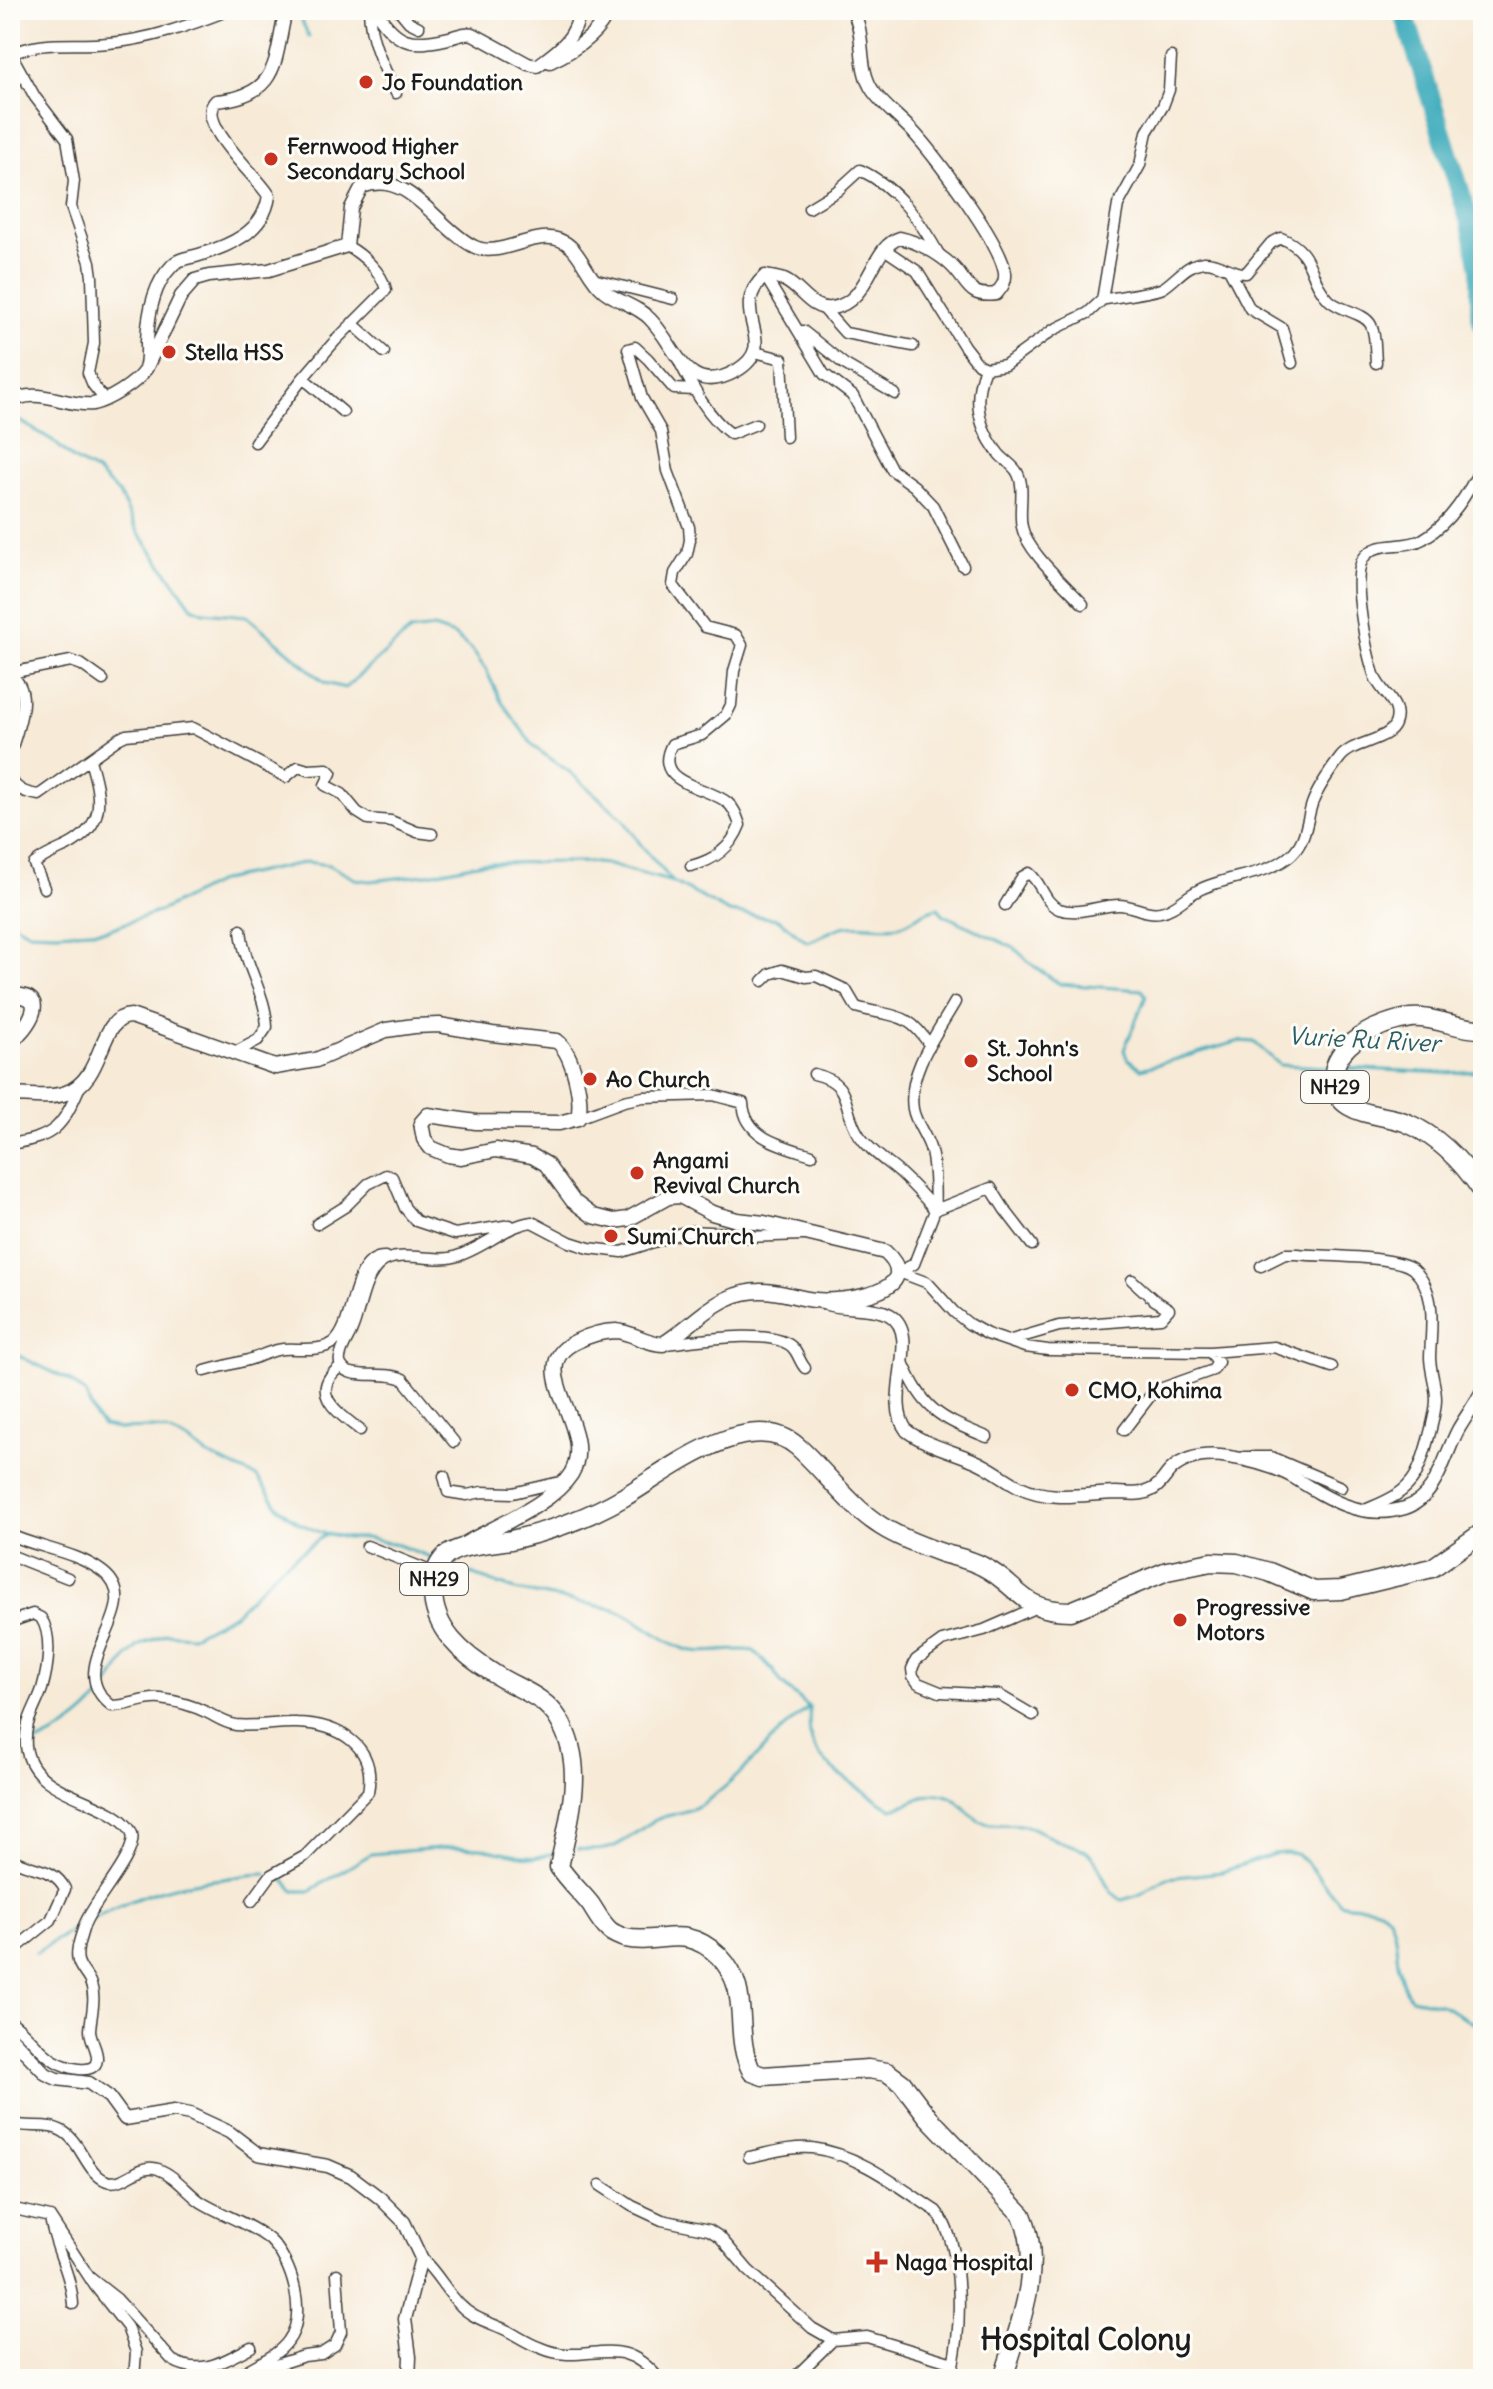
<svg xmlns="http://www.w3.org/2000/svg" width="1493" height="2389" viewBox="0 0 1493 2389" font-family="Delius,sans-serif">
	<rect width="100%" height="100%" fill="#fdfcf7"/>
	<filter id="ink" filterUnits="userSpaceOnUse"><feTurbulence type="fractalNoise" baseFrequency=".0125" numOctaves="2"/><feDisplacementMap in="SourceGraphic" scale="16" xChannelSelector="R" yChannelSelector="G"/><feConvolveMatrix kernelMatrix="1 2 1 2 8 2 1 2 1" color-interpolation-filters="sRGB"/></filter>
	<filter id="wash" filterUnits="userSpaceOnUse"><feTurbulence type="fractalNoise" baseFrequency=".006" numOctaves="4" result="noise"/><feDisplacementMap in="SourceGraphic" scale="32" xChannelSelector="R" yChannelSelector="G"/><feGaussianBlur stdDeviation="1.8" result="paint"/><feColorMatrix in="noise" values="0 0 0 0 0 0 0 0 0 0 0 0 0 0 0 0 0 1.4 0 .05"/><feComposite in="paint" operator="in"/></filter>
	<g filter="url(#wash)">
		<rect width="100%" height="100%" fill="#f7ead7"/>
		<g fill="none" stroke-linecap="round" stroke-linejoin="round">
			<path stroke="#3eacbc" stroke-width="3" d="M297,10L309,37
				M10,415L52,440L73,459L97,472L119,494L138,532L192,607L204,612L247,616L325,683L345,688L410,631L434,628L454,635L472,650L486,670L501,701L534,747L571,773L623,819L641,845L673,882
				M10,921L29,932L56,933L107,930L160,911L222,880L307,862L329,865L355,879L370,881L424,875L482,863L587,862L605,864L673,882L729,912L778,919L807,942C822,938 833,927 848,926C865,924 884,929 898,926C913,922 923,910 938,908L944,915L1014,948L1035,967L1060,984L1142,990L1146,996L1124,1050L1127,1058L1141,1069L1240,1041L1254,1042L1280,1065L1327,1067
				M1343,1068L1444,1073L1483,1071
				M10,1356L17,1355L69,1380L85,1393L95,1417L103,1426L118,1429L154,1428L167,1431L185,1439L208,1455L257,1477L279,1508L297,1522L319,1532L347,1538H366L398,1545L433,1558
				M447,1565L515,1590L614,1609C640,1619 659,1640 685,1649C706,1656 732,1647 754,1651L773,1670L782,1684L809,1707C810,1717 808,1729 811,1738C817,1766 869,1794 892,1809C908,1806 924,1793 938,1794C963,1796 964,1815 982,1822C995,1827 1006,1823 1019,1825C1035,1826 1044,1835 1058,1841C1067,1845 1078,1845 1087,1852C1104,1865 1101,1888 1122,1900L1139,1895L1167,1878L1222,1872L1274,1854L1287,1853L1296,1854L1308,1864L1340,1903C1353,1908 1372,1903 1383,1911C1404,1926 1389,1971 1411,1998L1440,2004L1483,2028
				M103,1692L127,1657L138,1646L166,1634L192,1636L234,1614L281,1567L326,1534
				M31,1745C56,1736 82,1719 99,1698
				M10,1757L24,1748
				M578,1849C615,1854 621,1842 650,1823C665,1813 686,1815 702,1804C728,1787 750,1764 771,1741C782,1729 796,1719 808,1707
				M273,1876L286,1882L294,1891H309L371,1854L451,1847L481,1848L533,1858L555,1853
				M92,1919C137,1896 172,1884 222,1879C237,1877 251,1874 266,1874
				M36,1953L78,1926"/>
			<path stroke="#3eacbc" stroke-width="20" d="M1403,10L1473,232L1480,269V312L1483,323"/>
		</g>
	</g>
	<g filter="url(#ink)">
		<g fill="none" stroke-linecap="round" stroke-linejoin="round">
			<defs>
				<path id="minor" d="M369,10C370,41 383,66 396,93
					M399,10L409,22L419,27
					M11,54L35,97L67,139L74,181L71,207L90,262L92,277L94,343L88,373L93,385L105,400
					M10,55C39,39 76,47 108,43C149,40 191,25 229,10
					M809,208L837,191L860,170C897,187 921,222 940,256
					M884,249L917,271L964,346L978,364L985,368L1005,365L1053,330L1088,313L1102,300L1118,205L1140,165L1147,132L1163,106L1169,90L1171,57
					M1230,271L1250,309L1282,328L1292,363
					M765,276L824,374L853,396L892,470L914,486L933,506L963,566
					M593,279L673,299
					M1102,300C1114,297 1156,292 1163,288C1177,279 1186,264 1204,262C1219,261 1231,274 1246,273L1271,243L1281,238C1316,252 1307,278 1329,300C1340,311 1364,312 1371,325C1376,335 1375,352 1376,363
					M822,307L845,333L913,346
					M352,323L384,352
					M803,331L844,364L895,394
					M755,352L782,359L786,437
					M680,363C693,388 708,417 731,434L756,424
					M985,368C972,400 978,428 999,454C1004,460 1013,465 1017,472C1026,487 1018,510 1022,527C1027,552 1065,584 1083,604
					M303,378L343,412
					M255,442L303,378L335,341L386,290C382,272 363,255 347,246
					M10,673L71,661L82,665L103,680
					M10,675C36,691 16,730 10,755
					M10,779C18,790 25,793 39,795L118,739L126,735L193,728L286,777L298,767L308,770L327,769L331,773L325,785L342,794L357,812L368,819L391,821L417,832L432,834
					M691,866C715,860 731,848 740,825C737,817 735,809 728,803C709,786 650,785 672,744L702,735L726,715L731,705L734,671L742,645L736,635L705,627L673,585L675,573L687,554L690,540L689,527L668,471L661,431L642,398L628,349L635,347L648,359L674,389L694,390
					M44,888L34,864C43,856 56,851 67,846C107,825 101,798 90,760
					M1005,905L1022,877L1029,873C1042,883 1044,903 1059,909C1079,916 1099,905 1119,905C1133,905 1146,915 1160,912C1174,910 1185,897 1197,891C1226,875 1267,877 1292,854C1307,839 1306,822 1312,804C1318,788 1330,771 1340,758C1353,741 1389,741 1395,724C1403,704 1381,693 1375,677C1367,655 1351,578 1363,559C1375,539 1405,550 1423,539C1451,523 1469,491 1483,464
					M763,981L770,974L782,970L806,977L816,976L846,990L856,1007C892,1018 907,1009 930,1046
					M955,1002C938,1032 907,1071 913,1109C915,1122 926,1135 930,1148C936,1168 934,1190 935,1210L991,1188L1005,1210L1032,1245
					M236,1052L258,1040L267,1027C266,993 244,966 241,930
					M814,1074C854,1083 841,1108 859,1135C870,1151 886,1161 900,1173C913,1185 924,1197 935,1210L914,1264L899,1272
					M578,1118L624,1101L643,1097L713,1095L743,1103C745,1139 784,1146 812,1155
					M10,1144C55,1137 62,1128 80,1086
					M317,1224L346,1206L368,1184L386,1175L392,1177L405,1208L416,1221L455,1234L510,1225
					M1261,1266L1285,1254H1298C1322,1257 1396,1255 1413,1269C1438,1292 1431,1327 1430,1357C1430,1371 1436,1385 1436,1399C1436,1415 1423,1462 1415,1476C1404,1495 1383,1502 1365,1510
					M899,1272L928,1283L954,1312L969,1324L987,1334L1025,1347L1048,1350L1210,1352L1274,1347L1332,1367
					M1008,1341L1059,1326L1161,1318L1169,1309L1153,1299L1132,1280
					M665,1344C695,1341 768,1328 791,1346C798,1352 799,1361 805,1368
					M902,1360C924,1410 937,1417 987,1437
					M341,1366C307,1392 337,1412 360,1430
					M205,1371C219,1367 233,1364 248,1360C259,1357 271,1350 283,1349C299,1348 319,1352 333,1343C356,1326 350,1256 385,1257
					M1124,1430L1154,1391L1213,1370L1218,1362L1210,1352
					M454,1442L403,1379C387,1371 353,1379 344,1369C341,1366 339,1362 340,1358C341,1349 349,1338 352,1330C361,1309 363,1277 381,1263C399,1249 433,1263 454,1257C482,1250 504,1226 532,1222L570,1242L589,1248L622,1252L688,1231L732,1233L747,1237L803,1235
					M1244,1457H1271L1341,1487
					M444,1476L448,1492L467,1495L482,1492L513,1493L564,1481
					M10,1535C39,1548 77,1552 103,1572C151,1609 57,1665 112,1706C129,1706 145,1697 161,1699C176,1701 194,1706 208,1713C218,1718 224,1723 236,1725C256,1727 277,1722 297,1723C339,1724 377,1746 368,1792L305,1856L271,1875L252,1901
					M367,1546L435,1573
					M10,1555L68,1578
					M10,1622L33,1614L41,1618C53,1636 48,1668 42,1689C35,1710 24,1721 26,1746C32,1799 111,1797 131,1831C142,1851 91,1903 84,1926C81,1937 75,1950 78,1961C80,1969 87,1975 90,1982C97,1998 91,2014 90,2030C90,2040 98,2050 97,2059C96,2077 64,2067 55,2061C38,2051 27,2032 10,2021
					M1033,1715L999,1695L940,1692L918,1683L913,1676L912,1669L916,1660L942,1641L984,1630L1037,1607
					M10,1858C30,1871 54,1866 65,1889L51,1920L10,1953
					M10,2123C29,2130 50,2120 68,2135C82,2147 89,2175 107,2181C126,2186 139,2162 158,2169C175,2175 187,2192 201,2202C222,2215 253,2225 270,2240C292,2261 308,2315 288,2341C275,2359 251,2365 234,2379
					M749,2157C769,2153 792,2146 812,2148C859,2154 898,2186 936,2211C965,2245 963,2339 949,2379
					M600,2185L632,2206L662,2220L709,2230L720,2237L748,2270L812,2328L833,2340L867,2337L953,2363
					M10,2208L50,2217C54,2247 71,2273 73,2304
					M50,2217L95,2286L127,2327L136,2352L134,2379
					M421,2258C437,2272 445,2290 460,2305C473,2319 492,2323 508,2331C519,2337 529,2344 541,2348C587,2368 618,2328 659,2379
					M89,2277L117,2299L172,2360C201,2377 224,2361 251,2347
					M247,2374L304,2356L321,2354L335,2345L341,2332L337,2274
					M793,2379L833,2340"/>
				<path id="tertiary" d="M375,10C397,44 410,47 449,38C458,36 464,32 473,34L528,64L537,66C559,50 576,39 580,10
					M550,62C574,51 599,35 609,10
					M146,369L181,296L195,280L209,276L269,270L347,246L351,208L362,187C408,168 437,228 473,246C502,262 543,220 571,247C583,258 589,279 604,291C618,302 638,306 650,319C677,346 686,399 736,371C784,343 724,312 765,276C771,277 778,278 784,280C801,287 810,311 832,308C871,302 870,247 900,238C918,242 938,253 951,265C969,282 967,298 996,294C1002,287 1006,282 1005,273C1001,243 937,159 916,135C903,120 885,108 873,91C856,66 867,35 852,10
					M10,403C35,385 66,407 93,404C103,402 113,396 121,391C129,386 139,379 144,371C148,364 147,350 147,341C148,317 153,285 171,267C178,258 189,258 199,255C229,246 264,232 269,196C258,176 194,123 216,101C281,95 274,59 286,10
					M823,1303C843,1310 873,1305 890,1315C923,1335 882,1399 907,1431C926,1445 952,1451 973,1460C991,1467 1004,1479 1020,1487C1052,1502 1082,1494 1116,1493C1128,1493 1140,1496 1151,1490C1161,1486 1165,1475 1172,1469C1188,1455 1210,1454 1229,1457C1250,1460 1275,1467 1293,1477C1328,1499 1362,1521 1405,1508C1437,1498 1444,1456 1458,1430C1466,1416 1476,1403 1483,1389
					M10,2036L46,2074L57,2079L89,2083L109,2097L125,2119L174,2111L190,2114L229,2132L258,2154L328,2166L351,2176L380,2198L404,2222L421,2258L405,2319L410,2357L409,2379"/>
				<path id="secondary" d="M10,996C53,992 28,1028 10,1042
					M10,1095C28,1095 50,1099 66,1093C106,1079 97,1017 131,1016L275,1067L316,1060L386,1030L414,1026L439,1025L492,1034L557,1041C573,1054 583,1098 578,1118L559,1123L476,1122L428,1115L421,1123L424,1139L431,1148L448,1155L461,1157L496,1150L532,1156L546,1164L573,1201L593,1216L614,1221L628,1219L668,1197L680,1196L712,1213L737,1220L764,1223L885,1252C929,1292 841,1303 815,1300C796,1298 779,1290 759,1291C750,1291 737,1294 729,1298C705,1308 685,1331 663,1344C646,1344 632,1332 616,1331C602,1331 587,1336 575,1342C521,1368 599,1428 571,1474C552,1504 496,1526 465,1544"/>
				<path id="trunk" d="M1483,1029C1459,1030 1435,1016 1411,1018C1380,1022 1330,1044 1334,1081C1335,1092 1339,1100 1349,1106C1367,1117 1389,1115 1407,1123C1440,1137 1464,1164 1483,1192
					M1003,2379C1018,2329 1045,2266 1022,2215L928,2117L902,2083L887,2072L868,2069L763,2076L752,2072C731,2033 754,1992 719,1956C684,1922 660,1946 625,1938C621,1937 612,1933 609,1930C602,1924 596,1913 591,1905C581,1892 568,1881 559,1867C569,1819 587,1766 559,1720C545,1696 518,1689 496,1675C463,1655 431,1629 433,1587C434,1573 438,1559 452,1552C466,1544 495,1543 511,1540C551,1531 588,1518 624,1497C667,1472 750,1404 798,1447C826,1472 848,1505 881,1526C898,1537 922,1546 942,1553C955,1557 969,1559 982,1566C1020,1585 1019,1611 1071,1611L1167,1571L1211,1562L1237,1563L1269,1572L1314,1591L1341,1590L1432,1568L1483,1532"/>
			</defs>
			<use href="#minor" stroke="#3d3b38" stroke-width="13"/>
			<use href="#tertiary" stroke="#3d3b38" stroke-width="15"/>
			<use href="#secondary" stroke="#3d3b38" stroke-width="17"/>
			<use href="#trunk" stroke="#3d3b38" stroke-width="21"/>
			<use href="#minor" stroke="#fff" stroke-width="10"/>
			<use href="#tertiary" stroke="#fff" stroke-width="12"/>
			<use href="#secondary" stroke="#fff" stroke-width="14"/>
			<use href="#trunk" stroke="#fff" stroke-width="18"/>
		</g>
	</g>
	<g fill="#c8321e" stroke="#fdfcf7" stroke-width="3">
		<circle cx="366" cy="82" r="8"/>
		<circle cx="271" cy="159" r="8"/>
		<circle cx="169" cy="352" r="8"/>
		<circle cx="971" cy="1061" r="8"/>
		<circle cx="590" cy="1079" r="8"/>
		<circle cx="637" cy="1173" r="8"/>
		<circle cx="611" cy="1236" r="8"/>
		<circle cx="1072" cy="1390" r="8"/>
		<circle cx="1180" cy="1620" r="8"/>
		<path d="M873 2250h8v8h8v8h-8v8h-8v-8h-8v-8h8z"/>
	</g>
	<g text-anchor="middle" stroke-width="6" stroke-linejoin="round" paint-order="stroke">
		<g fill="#fdfcf7" stroke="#605f5e" stroke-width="2">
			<rect x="1301" y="1071" width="68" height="32" rx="6"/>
			<rect x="400" y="1563" width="68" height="32" rx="6"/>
		</g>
		<g font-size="20" font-weight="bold" fill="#1c1c1c">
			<text x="1335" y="1094">NH29</text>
			<text x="434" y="1586">NH29</text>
		</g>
		<g font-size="22" font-weight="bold" fill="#1c1c1c" stroke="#fdfcf7" text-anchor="start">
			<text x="382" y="90">Jo Foundation</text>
			<text x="287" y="154">Fernwood Higher<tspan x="287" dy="25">Secondary School</tspan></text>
			<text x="185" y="360">Stella HSS</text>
			<text x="987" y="1056">St. John's<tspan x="987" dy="25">School</tspan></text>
			<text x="606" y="1087">Ao Church</text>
			<text x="653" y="1168">Angami<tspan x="653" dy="25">Revival Church</tspan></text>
			<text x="627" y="1244">Sumi Church</text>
			<text x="1088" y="1398">CMO, Kohima</text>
			<text x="1196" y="1615">Progressive<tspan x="1196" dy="25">Motors</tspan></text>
			<text x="895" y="2270">Naga Hospital</text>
		</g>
		<g font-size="24" font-style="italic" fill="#2b5d64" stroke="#fdfcf7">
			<text transform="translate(1364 1040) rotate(3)" y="8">Vurie Ru River</text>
		</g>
		<g font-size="30" font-weight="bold" fill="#1c1c1c" stroke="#fdfcf7">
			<text x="1086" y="2350">Hospital Colony</text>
		</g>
	</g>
	<rect width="1493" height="2389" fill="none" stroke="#fdfcf7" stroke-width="40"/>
</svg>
